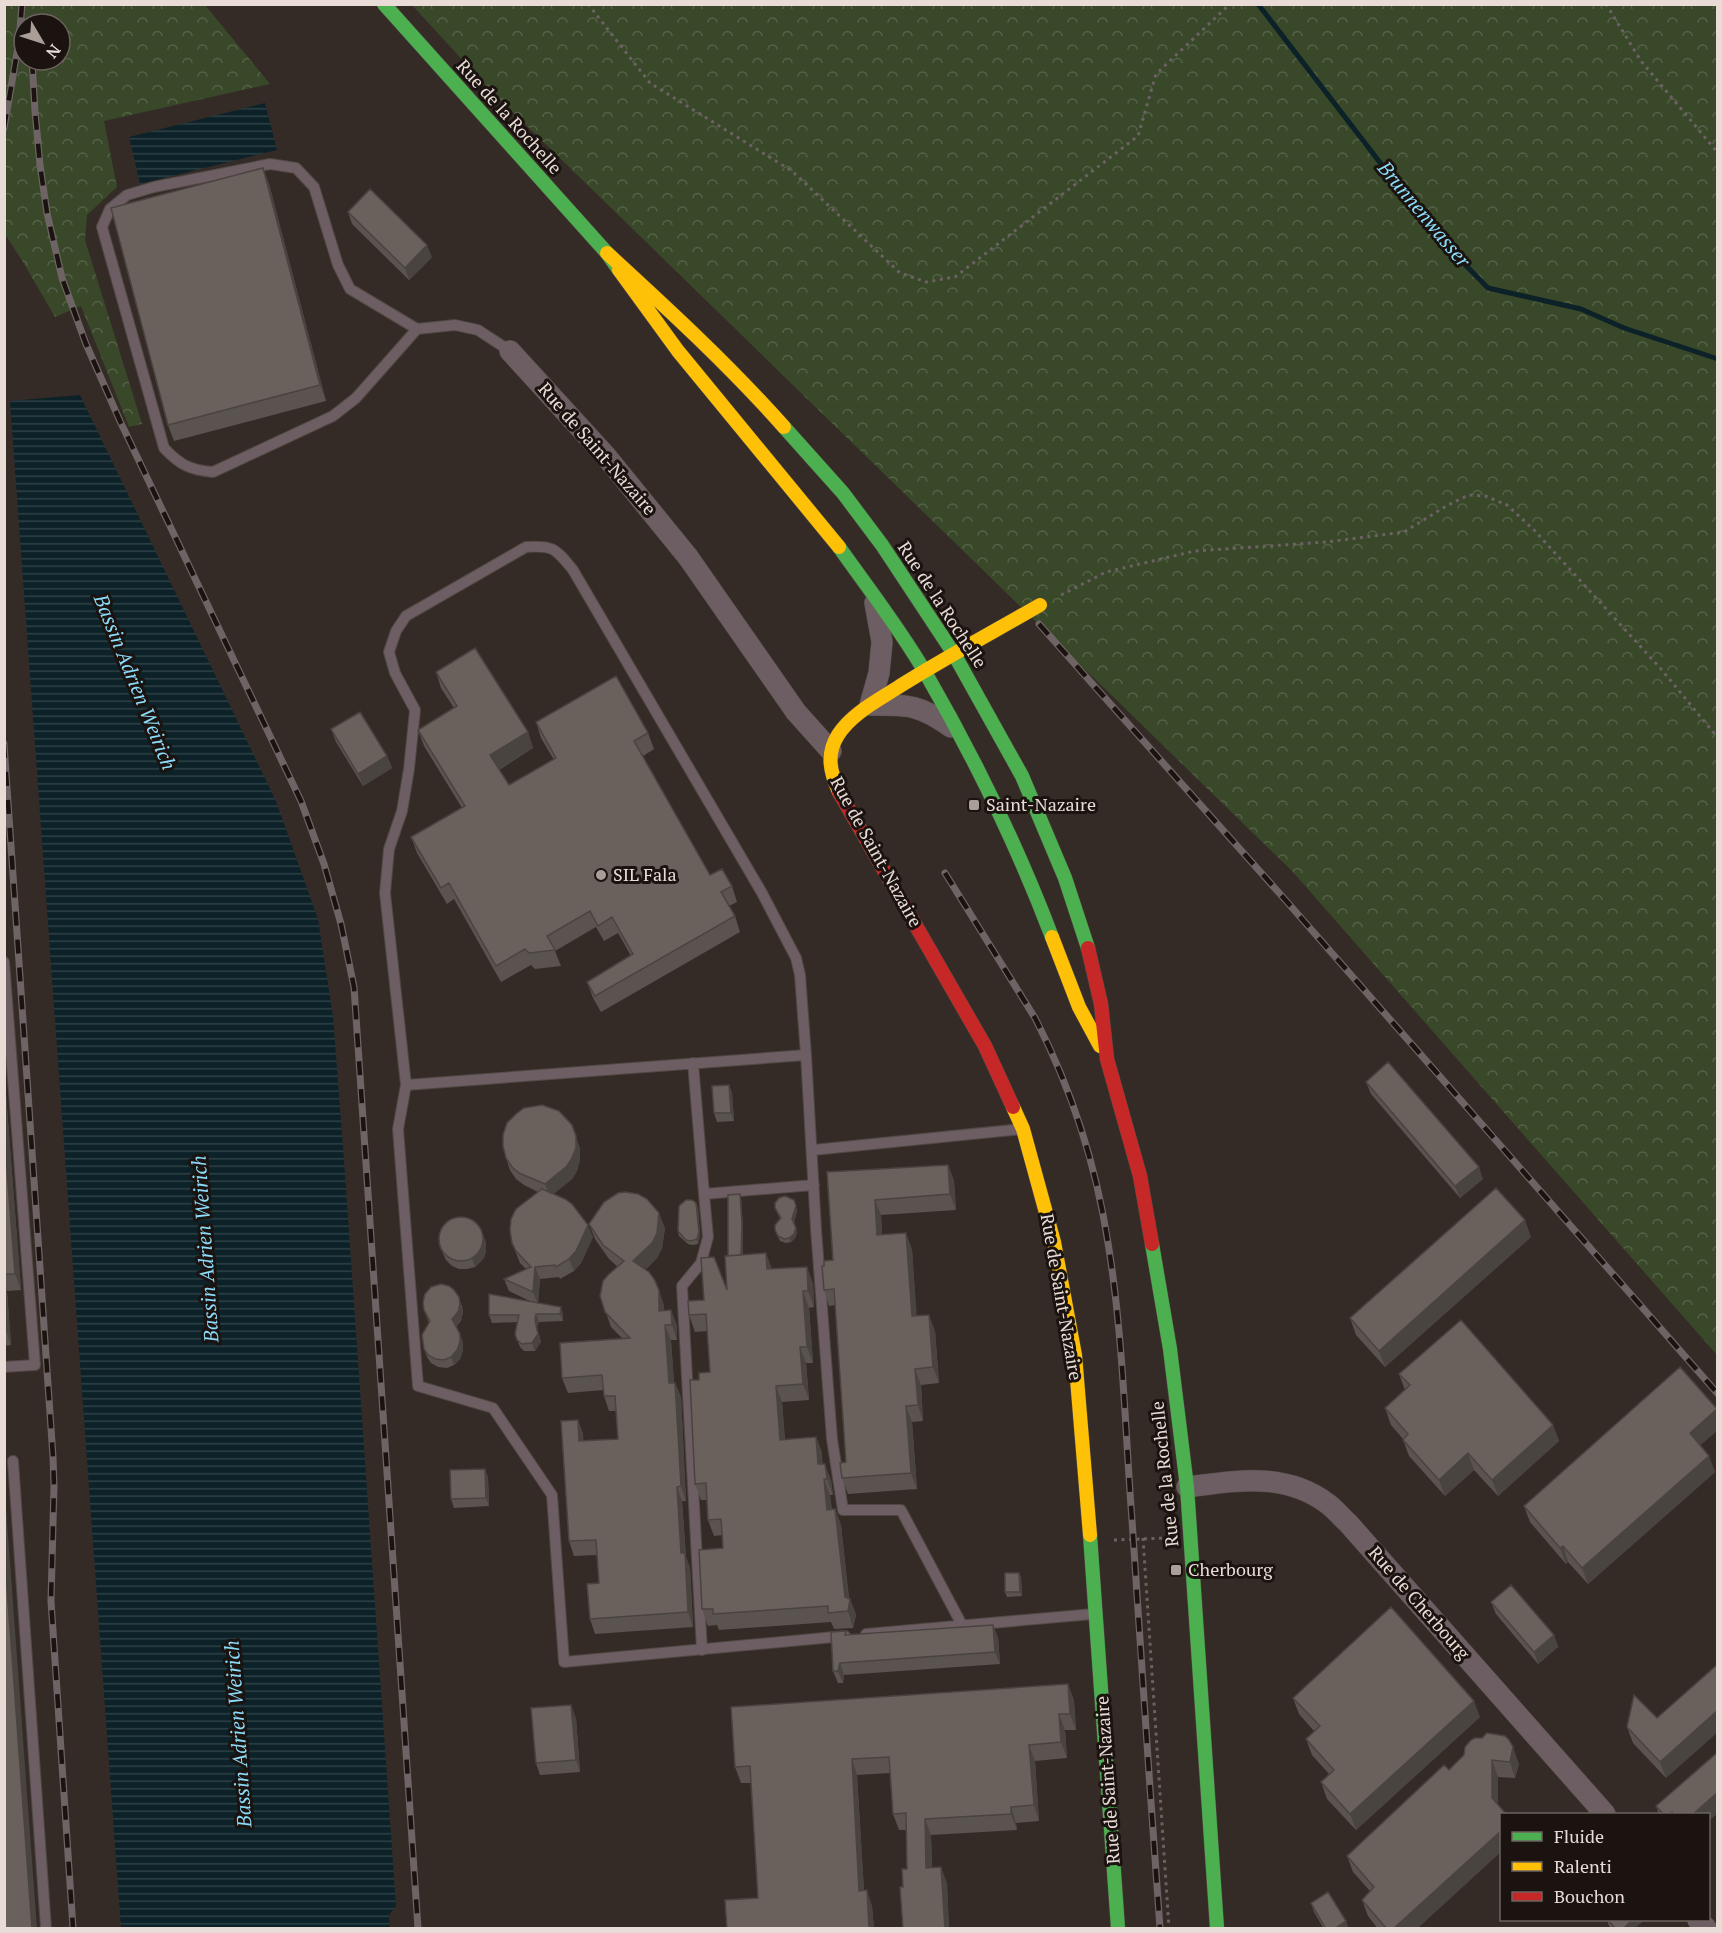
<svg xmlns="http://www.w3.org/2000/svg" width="1722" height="1933" viewBox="0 0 1722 1933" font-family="'PT Serif',serif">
	<defs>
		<pattern id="forest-crowns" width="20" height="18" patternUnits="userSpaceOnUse" patternTransform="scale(1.5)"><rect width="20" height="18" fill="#384829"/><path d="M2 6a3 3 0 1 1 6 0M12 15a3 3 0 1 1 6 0" fill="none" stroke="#556247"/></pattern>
		<pattern id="water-rules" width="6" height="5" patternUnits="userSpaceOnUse" patternTransform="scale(1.5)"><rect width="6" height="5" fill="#0c2128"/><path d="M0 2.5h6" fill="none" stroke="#2f4146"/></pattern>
	</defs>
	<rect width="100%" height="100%" fill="#352b26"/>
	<path fill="url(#forest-crowns)" fill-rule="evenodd" d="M5,4L205,5L270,84L104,121L117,187L87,215L85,240L142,424L129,427L81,306L55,317L23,262L5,234ZM24,24H60V60H24Z
		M412,5H1717V1355L1292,871L491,91Z"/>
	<path fill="url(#water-rules)" d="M265,103L277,150L140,184L129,137Z
		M80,395L276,801L318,919L333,1016L344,1160L396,1906L389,1915L390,1928H121L10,401Z"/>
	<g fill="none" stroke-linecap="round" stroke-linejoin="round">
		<path stroke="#0c2128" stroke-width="5" d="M1258,4L1435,234L1488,288L1581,309L1624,328L1718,359"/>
		<defs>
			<path id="lane" d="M417,329L356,398L333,416L213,472C190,470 180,465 164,448L102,227L110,209L127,195L154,187L270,164L296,168L314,187L338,265L350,289L417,329L455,325L478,330L510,351
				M4,962L35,1365L4,1367
				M693,1063L704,1194L814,1185
				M406,1085L806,1055
				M813,1150L1022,1129
				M13,1461L46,1928
				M866,1634L1093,1614
				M845,1636L564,1662L552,1495L493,1408L418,1386L398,1129L406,1085L385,893L389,849L402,811L409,769L415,710L395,673L389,652L396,631L406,616L526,547C554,545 556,549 573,570L762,893L796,958L800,975L806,1055L816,1229L832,1439L843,1510H901L962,1625
				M702,1650L682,1286L701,1263L708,1237L704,1194"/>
			<path id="street" d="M510,351L605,455L688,557L796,712L831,751
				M875,603L882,642L879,673L870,705C908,705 919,704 951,727
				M1187,1487C1236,1481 1285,1471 1328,1504C1335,1509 1341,1517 1348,1523L1605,1814
				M1698,1920L1706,1928"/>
			<path id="fast" d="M384,4L607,253L619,270
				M784,427L843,493L882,545L954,654L1022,776L1065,878L1088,948
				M839,547C868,588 900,629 925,672C974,757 1017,845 1052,937
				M1152,1244L1170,1349L1187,1487L1217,1928
				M1090,1535L1118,1928"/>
			<path id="slow" d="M607,253C668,309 729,365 784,427
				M619,270L678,351L839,547
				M839,792C830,772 826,754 838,735C852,713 879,700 900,686C945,658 993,632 1040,605
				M1052,937L1079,1007L1100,1046
				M1013,1107L1023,1129L1054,1242L1075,1355L1090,1535"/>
			<path id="jam" d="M839,792L985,1046L1013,1107
				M1088,948L1101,1004L1107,1059L1140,1176L1152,1244"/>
		</defs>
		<use href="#lane" stroke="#504844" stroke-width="12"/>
		<use href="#street" stroke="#504844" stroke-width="22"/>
		<use href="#fast" stroke="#504844" stroke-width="15"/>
		<use href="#slow" stroke="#504844" stroke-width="15"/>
		<use href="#jam" stroke="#504844" stroke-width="15"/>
		<path stroke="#6c6163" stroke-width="3" stroke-dasharray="3 4.5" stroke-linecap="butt" d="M588,4L650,83L792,171L900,273L926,282L955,277L1138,136L1156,74L1230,4
			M1606,4L1641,61L1718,153
			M1061,595L1106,572L1195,551L1327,542L1404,532L1448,505L1469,495L1485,496L1507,505L1534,530L1661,669L1718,738
			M1143,1538L1169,1928
			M1114,1540L1167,1538"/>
		<use href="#lane" stroke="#6c5e62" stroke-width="10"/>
		<use href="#street" stroke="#6c5e62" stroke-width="21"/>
		<use href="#fast" stroke="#4caf50" stroke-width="14"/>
		<use href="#slow" stroke="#ffc107" stroke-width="14"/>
		<use href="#jam" stroke="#c62828" stroke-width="14"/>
		<defs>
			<path id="rail" d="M32,60L35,111L40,165L47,213L62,278L86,344L120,421L301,801L324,864L341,924L354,987L418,1928
				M4,128L19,41L22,4
				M1039,624L1281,895L1718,1394
				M4,744L53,1457L54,1485L51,1601L73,1928
				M945,873L1035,1018C1071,1088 1096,1165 1108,1243C1123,1334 1125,1428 1132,1520C1141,1657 1150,1792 1160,1928"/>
		</defs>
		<use href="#rail" stroke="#6f6465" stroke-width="7"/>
		<use href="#rail" stroke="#1b130f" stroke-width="4.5" stroke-dasharray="14" stroke-linecap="butt"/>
	</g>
	<path fill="#5b5350" d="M263,168L269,184L326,401L174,441L168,425Z
		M348,212L432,257L409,280L352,224Z
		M436,672L528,732L533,748L499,770L509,785L554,760L541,738L536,722L648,733L654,749L643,756L710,875L732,886L737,902L729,906L735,916L740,932L601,1012L593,998L587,982L631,956L618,933L604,941L596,927L555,951L561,966L535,969L531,965L501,982L454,899L447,904L417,853L411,837L462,808L424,746L418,730L454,708L441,688Z
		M331,729L387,756L392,768L363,786L336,742Z
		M4,1069L21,1290L7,1291L11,1345L4,1346Z
		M1366,1082L1483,1179L1460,1198L1371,1094Z
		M729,1085L732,1093L734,1121L717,1122L714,1113Z
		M580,1148V1160L577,1171L572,1179L553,1194L593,1237L581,1263L574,1271L560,1279L559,1277L540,1279L538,1303L563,1314V1321L539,1322L537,1327L541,1342L535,1351H524L520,1347L515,1334L518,1322L492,1323L489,1315L532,1302L509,1291L504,1279L526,1269L520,1263L512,1243L538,1192L524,1185L516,1179L510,1170L506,1158Z
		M948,1165L954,1181L956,1210L881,1215L882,1234L912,1249L916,1316L935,1331L939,1383L921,1385L923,1421L912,1422L917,1489L848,1494L842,1478L846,1462L836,1305L829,1306L824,1290V1266L833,1260L827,1172Z
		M740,1194L741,1198L743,1230V1255L772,1269L813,1283L814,1307L809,1308L813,1363H806L809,1400L782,1402L785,1439L816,1437L822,1453V1464L831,1480L833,1495H830L832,1510L835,1509L841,1525L849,1598L850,1599L856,1615L853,1628L834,1629L831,1622L719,1630L717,1625L708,1626L702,1609L723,1548V1535L714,1536L708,1520L707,1500H701L695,1484L699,1380L710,1372L707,1331L695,1332L689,1315L704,1300L727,1290L728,1256Z
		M794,1200L797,1211L794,1223L797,1233L795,1238L791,1242L786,1243L780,1241L775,1230L780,1219L775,1208Z
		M698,1207L700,1236L698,1244L692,1245L688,1244L679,1236L678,1231Z
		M589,1224L665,1228L662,1248L657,1258L645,1270L664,1305V1311L677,1325V1340H671L674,1383H675L681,1397L686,1501H682L686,1557L690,1568L693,1627L595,1634L590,1619L599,1583L597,1555L574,1556L569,1541L578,1420L583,1434V1441L618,1439L616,1411H609L604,1396L603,1390L568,1393L562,1378L622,1338L611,1327L600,1296L617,1266L609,1259L595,1239Z
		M1531,1237L1385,1367L1356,1335L1350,1318Z
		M486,1242V1251L484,1258L475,1267L467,1269H459L452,1266L446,1260L439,1245Z
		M462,1305L463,1312L461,1321L456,1327L463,1343V1350L460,1359L454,1365L447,1368L438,1367L431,1363L427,1357L424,1349L429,1323L424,1310Z
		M1399,1374L1553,1425L1559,1441L1498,1496L1474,1470L1445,1496L1409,1456L1403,1440V1439L1391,1425L1385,1408L1405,1390Z
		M1717,1409L1718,1430L1700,1445L1715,1472L1588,1584L1568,1562L1566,1564L1530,1522L1524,1506Z
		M488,1477L489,1506L454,1508L451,1499Z
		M1019,1573L1021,1577L1022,1596L1007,1597L1005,1592Z
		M1491,1602L1554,1635L1558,1647L1538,1664L1496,1614Z
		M848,1635L998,1637L1000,1664L844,1675L843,1683H838L833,1671Z
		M1068,1684L1074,1701L1076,1730H1065L1067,1758L1035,1761L1039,1821L1016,1823L1017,1830L931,1835L932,1867L947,1883L949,1929H903L907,1869V1830H899L893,1814L890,1773L857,1775L864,1891L872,1906L874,1929H727L758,1898L751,1783H741L735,1767Z
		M1293,1698L1480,1717L1356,1830L1327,1799L1321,1782L1329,1774L1312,1755L1306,1739L1314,1731L1299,1714Z
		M576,1718L580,1772L540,1775L536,1763Z
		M1657,1718L1666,1778L1633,1743L1627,1727Z
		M1465,1747L1519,1764L1515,1778L1498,1777V1804L1417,1929H1378L1368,1916L1362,1900L1370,1891L1353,1872L1347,1856L1449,1770L1464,1755Z
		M1718,1752V1813L1708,1821V1815H1659L1656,1806Z
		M1311,1903L1349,1929H1324L1314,1912Z
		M1607,1920H1644L1634,1929H1612L1609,1926Z"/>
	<path fill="#4a4441" d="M263,168L269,184L326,401L320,385Z
		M427,245L432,257L409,280L405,268Z
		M528,732L533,748L496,771L490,755Z
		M387,756L392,768L363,786L358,774Z
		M4,1069L21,1290L15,1274L4,1132Z
		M729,1085L732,1093L734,1121L731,1113Z
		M572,1125L580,1148V1160L577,1171L572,1179L550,1197L545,1184Z
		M948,1165L954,1181L956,1210L950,1194Z
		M1479,1167L1483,1179L1460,1198L1455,1186Z
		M740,1194L741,1198L743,1230V1266L741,1261Z
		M875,1200L881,1215L883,1251L877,1235Z
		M696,1203L698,1207L700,1236L698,1244L697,1239Z
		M796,1206L797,1211L794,1223L792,1219Z
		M659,1213L665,1228L662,1248L657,1258L638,1276L633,1261Z
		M1525,1220L1531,1237L1385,1367L1379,1351Z
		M588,1225L593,1237L581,1263L574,1271L569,1259Z
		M796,1228L797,1233L795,1238L791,1242L789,1238Z
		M906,1233L912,1249L918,1332L912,1316Z
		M483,1234L486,1242V1251L484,1258L475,1267L472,1258Z
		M766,1253L772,1269H767Z
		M535,1267L540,1279L538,1304L533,1292Z
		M807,1267L813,1283L814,1307L808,1291Z
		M4,1284L7,1291L11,1345L5,1328Z
		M659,1290L664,1305V1326L659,1311Z
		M803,1291L809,1308L813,1363L807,1347Z
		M459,1297L463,1312L461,1321L455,1328L452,1319Z
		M561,1307L563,1314V1321L560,1314Z
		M671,1310L677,1325V1340L672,1325Z
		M536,1314L539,1322L537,1327L541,1342L535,1351L532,1343L535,1320Z
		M929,1315L935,1331L939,1383L933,1367Z
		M665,1325L671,1340L675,1398L669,1383Z
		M460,1334L463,1343V1350L460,1359L454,1365L451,1357Z
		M800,1347L806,1363L809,1400L803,1384Z
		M915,1369L921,1385L923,1421L918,1405Z
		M675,1383L681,1397L686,1501L681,1486Z
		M776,1386L782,1402L786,1456L780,1440Z
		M906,1406L912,1422L917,1489L911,1473Z
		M1717,1409L1718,1430L1696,1449L1690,1433Z
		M578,1420L583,1434L585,1456L579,1441Z
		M1553,1425L1559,1441L1498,1496L1492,1480Z
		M816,1437L822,1453L824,1481L818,1464Z
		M1468,1453L1474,1470L1445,1496L1439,1480Z
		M1709,1456L1715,1472L1588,1584L1582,1568Z
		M825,1464L831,1480L833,1495L827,1479Z
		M485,1469L488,1477L489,1506L486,1498Z
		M824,1479L830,1495L833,1526L827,1510Z
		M4,1481L37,1929H32L4,1547Z
		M677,1487L682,1501L686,1557L690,1568L693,1627L688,1612L681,1553Z
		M835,1509L841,1525L849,1602L850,1599L856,1615L853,1628L848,1611L845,1597Z
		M1563,1546L1568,1562L1566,1564L1560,1548Z
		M1019,1573L1021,1577L1022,1596L1020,1592Z
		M993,1625L998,1637L1000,1664L995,1652Z
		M1554,1635L1558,1647L1538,1664L1534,1652Z
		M840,1663L844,1675L843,1683L838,1671Z
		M1068,1684L1074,1701L1076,1730L1070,1714Z
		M1474,1701L1480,1717L1356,1830L1350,1814Z
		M571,1705L576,1718L580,1772L576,1760Z
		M1718,1710V1732L1666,1778L1660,1762Z
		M1059,1714L1065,1730L1067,1758L1061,1742Z
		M1029,1745L1035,1761L1039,1821L1034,1805Z
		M1513,1747L1519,1764L1515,1778L1510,1762Z
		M852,1759L857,1775L865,1907L859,1891Z
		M1492,1760L1498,1777V1814L1492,1798Z
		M1718,1792V1813L1708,1821V1815H1692Z
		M1011,1807L1016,1823L1017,1830L1011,1814Z
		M925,1819L931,1835L932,1884L926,1868Z
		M1502,1830V1851L1417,1929H1393Z
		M941,1867L947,1883L949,1929H945Z
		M867,1890L872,1906L874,1929H869Z
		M1632,1920H1644L1634,1929H1623Z
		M1346,1921L1349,1929H1334Z"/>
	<path fill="#6a615d" stroke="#4a4441" stroke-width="1.5" d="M263,168L320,385L168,425L111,208Z
		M370,189L427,245L405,268L348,212Z
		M475,648L528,732L490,755L509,785L556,758L536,722L616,676L648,733L634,741L710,875L722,869L732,886L721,892L735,916L595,996L587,982L633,954L612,917L598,926L590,911L547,936L555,950L529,953L525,949L496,966L449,883L441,888L411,837L465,806L418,730L457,706L436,672Z
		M360,712L387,756L358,774L331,729Z
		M1388,1062L1479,1167L1455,1186L1366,1082Z
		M729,1085L731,1113H714L712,1086Z
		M542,1105L559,1111L572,1125L576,1136V1148L572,1158L567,1166L545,1184L519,1173L512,1167L506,1158L503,1146V1135L507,1123L516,1114L524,1108Z
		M4,1132L15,1274H4Z
		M948,1165L950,1194L875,1200L877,1235L906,1233L912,1316L929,1315L933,1367L915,1369L918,1405L906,1406L911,1473L842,1478L840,1463L846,1462L834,1289L824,1290L822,1266H824V1261L833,1260L827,1172Z
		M1496,1188L1525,1220L1379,1351L1350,1318Z
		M542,1189L565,1199L572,1204L588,1225L576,1251L569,1259L556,1267L555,1265L535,1267L533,1292L504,1279L531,1267L516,1251L512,1243L510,1230L511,1219L516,1209Z
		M625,1192L638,1194L647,1199L659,1213L657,1233L652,1243L633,1261L649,1272L654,1279L659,1290V1311L671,1310L672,1325H665L669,1383H675L681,1486L677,1487L681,1553H685L688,1612L590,1619L587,1584L599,1583L596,1540L569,1541L561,1421L578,1420L579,1441L618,1439L615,1396H604L602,1375L562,1378L560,1343L630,1338L605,1312L600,1296L603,1281L608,1275L624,1261L603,1245L589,1224L604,1202L618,1193Z
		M740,1194L742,1225L741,1255L728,1256V1195Z
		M785,1196L794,1200L796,1206L792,1219L796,1228L794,1234L789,1238L784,1239L778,1236L775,1230V1225L781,1218L775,1208V1203L779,1198Z
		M686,1200H692L696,1203L699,1232L697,1239L691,1241L686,1240L678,1231L679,1206Z
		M439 1239a22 22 0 1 1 44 0a22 22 0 1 1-44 0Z
		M766,1253L767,1269L807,1267L808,1291H803L807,1347H800L803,1384L776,1386L780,1440L816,1437L818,1464H825L827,1479H824L827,1510L835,1509L845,1597L850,1599L848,1611L828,1613V1606L713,1614V1609H702L699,1550L723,1548L721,1519L708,1520L706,1483L695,1484L690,1380H699V1373L710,1372L706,1314L689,1315L688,1301L704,1300L701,1258L714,1257L727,1290L725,1256Z
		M441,1284L449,1286L454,1290L459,1297L460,1304L458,1312L452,1319L460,1334V1342L457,1350L451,1357L444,1360L435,1359L428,1355L424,1349L422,1335L430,1321L424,1310L423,1302L425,1294L431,1287Z
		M489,1294L561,1307L560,1314H536L535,1320L538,1334L532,1343L522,1344L517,1340L515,1334L519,1315H489Z
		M1461,1320L1553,1425L1492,1480L1468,1453L1439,1480L1403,1440L1408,1434L1385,1408L1410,1385L1399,1374Z
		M1680,1367L1717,1409L1690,1433L1709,1456L1582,1568L1563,1546L1560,1548L1524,1506Z
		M485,1469L486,1498L451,1499L450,1470Z
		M4,1547L32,1929H4Z
		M1005,1573H1019L1020,1592H1005Z
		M1511,1585L1554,1635L1534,1652L1491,1602Z
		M1391,1607L1474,1701L1350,1814L1321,1782L1334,1770L1306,1739L1320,1726L1293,1698Z
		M993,1625L995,1652L840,1663L838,1671H833L831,1632L846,1631L845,1635Z
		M1718,1664V1710L1660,1762L1627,1727L1634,1695L1657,1718Z
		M1068,1684L1070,1714H1059L1061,1742L1029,1745L1034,1805L1011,1807V1814L925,1819L926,1868L941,1867L945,1929H903L900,1887H903L902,1869H907L906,1813L893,1814L889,1757L852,1759L859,1891L867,1890L869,1929H727L725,1900L758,1898L750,1766L735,1767L731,1707Z
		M571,1705L576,1760L536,1763L531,1708Z
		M1487,1733L1505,1736L1509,1740L1513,1747L1510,1762L1492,1760V1798L1507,1815H1502V1830L1393,1929H1387L1362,1900L1374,1887L1347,1856L1444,1765L1449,1770L1464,1755L1465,1747L1471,1740L1475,1738H1482Z
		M1718,1752V1792L1692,1815H1674L1672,1812L1669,1815H1664L1656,1806Z
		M1328,1892L1346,1921L1334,1929H1326L1311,1903Z
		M1608,1920H1632L1623,1929H1616Z"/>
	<g fill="#aa9e99" stroke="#1b130f" stroke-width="2">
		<rect x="968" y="799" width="12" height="12" rx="3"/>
		<circle cx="601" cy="875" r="6"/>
		<rect x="1170" y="1564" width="12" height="12" rx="3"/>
	</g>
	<g text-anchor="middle" stroke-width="6" stroke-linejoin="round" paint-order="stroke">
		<g font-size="18" fill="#e9dcd7" stroke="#1b130f">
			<text transform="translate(509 117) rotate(48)" y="6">Rue de la Rochelle</text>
			<text transform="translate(597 449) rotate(49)" y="6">Rue de Saint-Nazaire</text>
			<text transform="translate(942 605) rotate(57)" y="6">Rue de la Rochelle</text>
			<text transform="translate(876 852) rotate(61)" y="6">Rue de Saint-Nazaire</text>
			<text transform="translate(1061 1297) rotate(80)" y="6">Rue de Saint-Nazaire</text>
			<text transform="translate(1165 1474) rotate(-96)" y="6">Rue de la Rochelle</text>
			<text transform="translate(1419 1603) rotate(49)" y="6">Rue de Cherbourg</text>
			<text transform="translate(1108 1780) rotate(-94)" y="6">Rue de Saint-Nazaire</text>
		</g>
		<g font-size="18" fill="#e9dcd7" stroke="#1b130f" text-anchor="start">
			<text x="986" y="811">Saint-Nazaire</text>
			<text x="613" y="881">SIL Fala</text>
			<text x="1188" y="1576">Cherbourg</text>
		</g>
		<g font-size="20" font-style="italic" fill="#8bdcfb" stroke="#1b130f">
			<text transform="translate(1424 214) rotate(50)" y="7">Brunnenwasser</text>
			<text transform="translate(135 682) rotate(68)" y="7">Bassin Adrien Weirich</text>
			<text transform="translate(205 1249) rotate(-94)" y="7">Bassin Adrien Weirich</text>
			<text transform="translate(238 1734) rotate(-94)" y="7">Bassin Adrien Weirich</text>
		</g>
	</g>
	<rect width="1722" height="1933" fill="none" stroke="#e9dcd7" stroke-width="12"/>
	<rect x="1500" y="1813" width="210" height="108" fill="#1b130f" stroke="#6d635f" stroke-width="1.5"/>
	<rect x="1512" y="1832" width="30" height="9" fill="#4caf50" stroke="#6d635f" stroke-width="1.5"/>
	<text x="1554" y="1843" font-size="18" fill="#e9dcd7">Fluide</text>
	<rect x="1512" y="1862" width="30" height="9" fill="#ffc107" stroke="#6d635f" stroke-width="1.5"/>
	<text x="1554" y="1873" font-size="18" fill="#e9dcd7">Ralenti</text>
	<rect x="1512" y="1892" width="30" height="9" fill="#c62828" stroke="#6d635f" stroke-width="1.5"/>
	<text x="1554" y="1903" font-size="18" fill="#e9dcd7">Bouchon</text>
	<g transform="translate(42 42) rotate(129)"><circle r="28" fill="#1b130f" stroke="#6d635f" stroke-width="1.5"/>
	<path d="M0-4.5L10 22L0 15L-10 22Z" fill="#aa9e99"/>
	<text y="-9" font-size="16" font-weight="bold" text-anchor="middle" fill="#e9dcd7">N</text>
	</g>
</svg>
